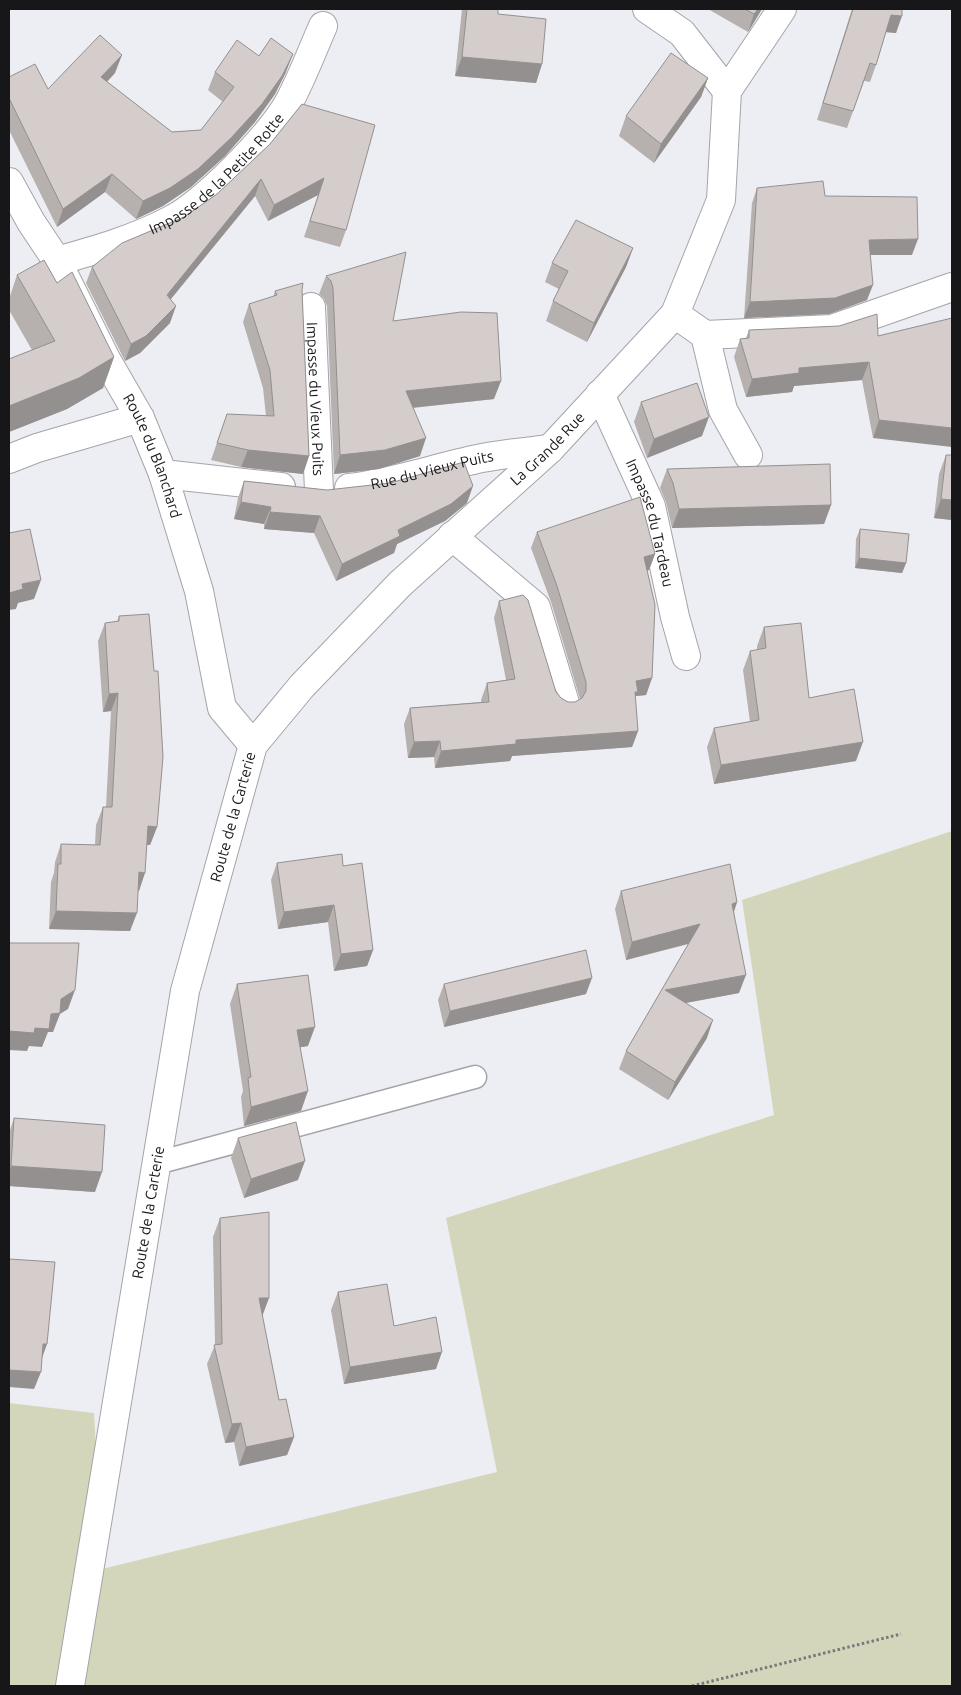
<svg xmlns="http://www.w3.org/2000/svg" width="961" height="1695" viewBox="0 0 961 1695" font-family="Ubuntu,sans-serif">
	<rect width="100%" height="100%" fill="#edeef3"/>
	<path fill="#d3d6ba" d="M952,831V1686H9V1403L94,1413L102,1569L497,1472L446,1218L774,1115L742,900Z"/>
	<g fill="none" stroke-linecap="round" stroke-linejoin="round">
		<defs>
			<path id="service" d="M157,1163L475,1077"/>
			<g id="minor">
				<path d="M647,9L682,33L727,91"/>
				<path id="s1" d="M9,182L31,222L57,261L106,359L140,418L163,474L199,591L222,708L253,745"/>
				<path id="s2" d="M57,261C96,250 135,239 171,220C205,202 270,136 289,102C302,78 312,51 323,26"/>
				<path id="s3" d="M311,307L319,491"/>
				<path d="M675,314L705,335L832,329L952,287"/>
				<path d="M705,335L723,410L748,455"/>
				<path id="s4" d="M600,394L651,506L675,617L686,656"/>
				<path d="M9,459L37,448L140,418"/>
				<path d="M163,474L281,487"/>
				<path id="s5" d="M349,488C391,483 432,469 473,460C499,454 525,452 550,449"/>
				<path d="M452,536L536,607L565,703"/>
			</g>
			<g id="tertiary">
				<path id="s6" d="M70,1686L185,991L253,745L302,686L400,584L550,449L675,314L721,200L727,91L782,9"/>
			</g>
		</defs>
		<use href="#service" stroke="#a4a4aa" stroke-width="25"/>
		<use href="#minor" stroke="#a4a4aa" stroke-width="30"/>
		<use href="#tertiary" stroke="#a4a4aa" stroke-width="30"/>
		<path stroke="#78797c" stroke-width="3" stroke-dasharray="2.5 2.5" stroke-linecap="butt" d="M692,1686L901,1634"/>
		<use href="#service" stroke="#fff" stroke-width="22"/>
		<use href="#minor" stroke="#fff" stroke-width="28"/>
		<use href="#tertiary" stroke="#fff" stroke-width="28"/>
	</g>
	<path fill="#b6b0af" d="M462,9H498V14L542,64L536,83L455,76Z
		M708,9H762L748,32Z
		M852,9H902L896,33L886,32L876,65L870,82L864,81L847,128L817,120Z
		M259,56L286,72L275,94L255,122L225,156L191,187L163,206L136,219L105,192L57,227L9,130V77L48,89L115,73L107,82L172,132L201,130L223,102L208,90L215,72Z
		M708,78L701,97L654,163L619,136L626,116Z
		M302,104L346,230L340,247L304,237L318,195L268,221L255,196L171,299L170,323L140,353L125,361L86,283L92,267L184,217L217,194L270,144Z
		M757,188L825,196L912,255H870L867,300L829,314L744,318L752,203Z
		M633,248L626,267L587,342L546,321L553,301L559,289L545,282L552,263Z
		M17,275L57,283L114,357L103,388L67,409L9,432V359L32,350L9,310V299Z
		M326,276L393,321L494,399L413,408L420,456L379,469L334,474L327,306L324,299L319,294Z
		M302,290L309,456L303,474L241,467L211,460L227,414L266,416L263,388L243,322L249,304L273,297L275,291Z
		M952,318L873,438L862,380L794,386L792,392L746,397L734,357L740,339L746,338L749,330L878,336Z
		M641,402L702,436L647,458L634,422Z
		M946,455H952V520L934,518L939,474Z
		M667,469L831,505L824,524L672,528L666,502L660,488Z
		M244,481L327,490L467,503L445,521L397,544L394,553L336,581L314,533L264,529V524L234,519L238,498Z
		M860,529L906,563L902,573L855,568L856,539Z
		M537,532L655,554L649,570L647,571L652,678L646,695L636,696L635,698L638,731L632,747L512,756L510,761L435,768L434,757L408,758L404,724L410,708L481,702V700L487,683L506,680L494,618L499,601L561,698L568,702H575L580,699L551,602L531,548Z
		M119,616L157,827L150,845H147L139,891H138L130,931L49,929L51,882L54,873L55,862L61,844L95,845L96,825L103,807H106L111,711L103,712L98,641L105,623L117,622Z
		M764,627L809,698L856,761L714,784L707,747L714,728L750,722L743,670L750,651L757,650V646Z
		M277,863L343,866L373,950L367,966L334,971L328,922L278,929L271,880Z
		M621,891L737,902L734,912L739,993L686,1003L707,1038L668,1100L619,1069L626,1051L689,944L626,960L615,909Z
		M237,984L308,1046L300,1047L301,1111L244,1126L241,1097L243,1091L230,1004Z
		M444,984L586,994L444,1027L438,1000Z
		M14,1118L95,1192L9,1186V1133Z
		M238,1138L298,1180L244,1198L231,1158Z
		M220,1218L262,1316L279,1400L294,1437L287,1455L239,1466L234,1442L225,1443L207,1364L215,1345L213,1237Z
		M338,1292L436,1369L344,1384L331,1310Z"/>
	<path fill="#94908f" d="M758,9H762L748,32L754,14Z
		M891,15L902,16L896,33L885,32Z
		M293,54L286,72L275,94L255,122L225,156L191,187L163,206L136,219L143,201Z
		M122,55L115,73L94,95L101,77Z
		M462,57L542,64L536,83L455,76Z
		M708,78L701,97L654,163L661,144Z
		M112,174L105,192L57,227L63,209Z
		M324,178L318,195L268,221L274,205Z
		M261,179L255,196L161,311L167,295Z
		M918,239L912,255H864L869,240Z
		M633,248L626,267L587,342L594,323Z
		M873,285L867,300L829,314L744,318L750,302Z
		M176,306L170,323L140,353L125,361L131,344Z
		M114,357L103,388L67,409L9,432V406Z
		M869,362L862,380L794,386L792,392L746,397L752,379L799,368Z
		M501,381L494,399L399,409L406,391Z
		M709,417L702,436L647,458L654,439Z
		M879,420L952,428V447L873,438Z
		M426,438L420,456L379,469L334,474L340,455Z
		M248,450L309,456L303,474L241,467Z
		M473,486L467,503L445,521L397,544L394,553L336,581L342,564L398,530Z
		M941,499L952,500V520L934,518Z
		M241,502L271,507L264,524L234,519Z
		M831,505L824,524L672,528L679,509Z
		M270,512L320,516L314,533L264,529Z
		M655,554L649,570L638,573L644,557Z
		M859,558L906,563L902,573L855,568Z
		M41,580L34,599L18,603L16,609L9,610V593L22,584Z
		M652,678L646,695L636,696L632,708L636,681Z
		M118,693L111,711L103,712L109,694Z
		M638,731L632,747L512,756L510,761L435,768L441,751L516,740Z
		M440,741L434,757L408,758L414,742Z
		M863,742L856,761L714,784L721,765Z
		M148,826L157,827L150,845L141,844Z
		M139,872L145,873L139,891L132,890Z
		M737,902L731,920L732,904Z
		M334,905L328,922L278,929L284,912Z
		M56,911L137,913L130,931L49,929Z
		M700,924L694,942L626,960L632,942Z
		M373,950L367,966L334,971L341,954Z
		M746,975L739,993L658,1008L665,990Z
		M592,978L586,994L444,1027L450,1011Z
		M75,990L68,1009L60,1014L53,1032H48L42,1047L29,1046L27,1051L9,1050V1031L35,1028L61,999Z
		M713,1020L707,1038L668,1100L675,1082Z
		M315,1027L308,1046L290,1049L297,1030Z
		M308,1091L301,1111L244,1126L251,1107Z
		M305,1161L298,1180L244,1198L251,1179Z
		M11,1166L102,1172L95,1192L9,1186V1171Z
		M259,1298H269L262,1317Z
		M43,1344H47L41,1361Z
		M442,1352L436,1369L344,1384L350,1367Z
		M9,1370L41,1372L34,1389L9,1387Z
		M241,1423L234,1442L225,1443L232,1424Z
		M294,1437L287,1455L239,1466L246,1447Z"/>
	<path fill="#d4cdcc" stroke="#94908f" d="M467,9H498V14L546,19L542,64L462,57Z
		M745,9H758L754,14Z
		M853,9H902V16L891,15L876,65L870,63L853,111L823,103Z
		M100,35L122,55L101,77L172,132L201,130L234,87L215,72L237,40L259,56L271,38L293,54L282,76L262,104L231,138L198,169L170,188L143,201L112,174L63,209L9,98V77L35,64L48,89Z
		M671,53L708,78L661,144L626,116Z
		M302,104L375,125L346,230L310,221L324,178L274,205L261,179L167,295L176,306L146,336L131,344L92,267L122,243L184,217L217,194L270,144Z
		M823,181L825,196L917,197L918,239L869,240L873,285L835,298L750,302L757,188Z
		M576,220L633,248L594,323L553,301L568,271L552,263Z
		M406,252L393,321L461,312L497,313L501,381L406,391L426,438L385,450L340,455L333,288L331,281L326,276Z
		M44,260L57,283L72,272L114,357L79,378L9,406V359L55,341L17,275Z
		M303,283L302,290L309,456L248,450L217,443L227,414L274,416L270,370L249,304L277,295L275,291Z
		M877,314L878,336L952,318V428L879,420L869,362L799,368V373L752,379L740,339L749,338V330L839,326Z
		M697,383L709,417L654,439L641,402Z
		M946,455H952V500L941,499Z
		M464,462L473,486L451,504L398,530L400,536L342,564L320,516L270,512L271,507L241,502L244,481L327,490L390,483Z
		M830,464L831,505L679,509L673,483L667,469Z
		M640,497L655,554L644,557L655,605L652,678L636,681L638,692H635L638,731L516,740V744L441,751L440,741L414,742L410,708L489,702L487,683L515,679L499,601L523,595L528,600L556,692L561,698L568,702H575L582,698L586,691V682L557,586L537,532Z
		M30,529L41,580L22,584L23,589L9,593V533Z
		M860,529L909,534L906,563L859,558Z
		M149,614L154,671H158L163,757L157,827L148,826L145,873L139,872L137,913L56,911L58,864H61V844L100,845L103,807H112L118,693L109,694L105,623L119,621V616Z
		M801,623L809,698L854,689L863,742L721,765L714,728L759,720L750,651L766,648L764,627Z
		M342,854L343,866L362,863L373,950L341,954L334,905L284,912L277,863Z
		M730,864L737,902L732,904L746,975L665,990L713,1020L675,1082L626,1051L700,924L632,942L621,891Z
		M9,943H79L75,990L61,999L60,1013L51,1014L49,1029L35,1028L34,1033L9,1031Z
		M586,950L592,978L450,1011L444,984Z
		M308,975L315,1027L297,1030L308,1091L251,1107L248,1078L251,1077L237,984Z
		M14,1118L105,1125L102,1172L11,1166Z
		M296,1122L305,1161L251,1179L238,1138Z
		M269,1212V1298H259L279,1400L286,1399L294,1437L246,1447L241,1423L232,1424L214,1345L222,1344L220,1218Z
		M9,1259L55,1262L47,1344H43L41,1372L9,1370Z
		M387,1284L394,1326L436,1317L442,1352L350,1367L338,1292Z"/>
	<g text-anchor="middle" stroke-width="4" stroke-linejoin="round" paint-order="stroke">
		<g font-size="15" fill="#171719" stroke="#fbfbff">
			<text dy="5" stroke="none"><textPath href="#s2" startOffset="186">Impasse de la Petite Rotte</textPath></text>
			<text dy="5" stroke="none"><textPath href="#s3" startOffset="92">Impasse du Vieux Puits</textPath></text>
			<text dy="5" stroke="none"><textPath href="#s6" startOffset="1378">La Grande Rue</textPath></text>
			<text dy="5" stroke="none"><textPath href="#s1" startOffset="310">Route du Blanchard</textPath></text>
			<text dy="5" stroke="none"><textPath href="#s5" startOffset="85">Rue du Vieux Puits</textPath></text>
			<text dy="5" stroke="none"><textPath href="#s4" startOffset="139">Impasse du Tardeau</textPath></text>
			<text dy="5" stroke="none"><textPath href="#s6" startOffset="885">Route de la Carterie</textPath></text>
			<text dy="5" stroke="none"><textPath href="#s6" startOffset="480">Route de la Carterie</textPath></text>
		</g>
	</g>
	<rect width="961" height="1695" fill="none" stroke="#171719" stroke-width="20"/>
</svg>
